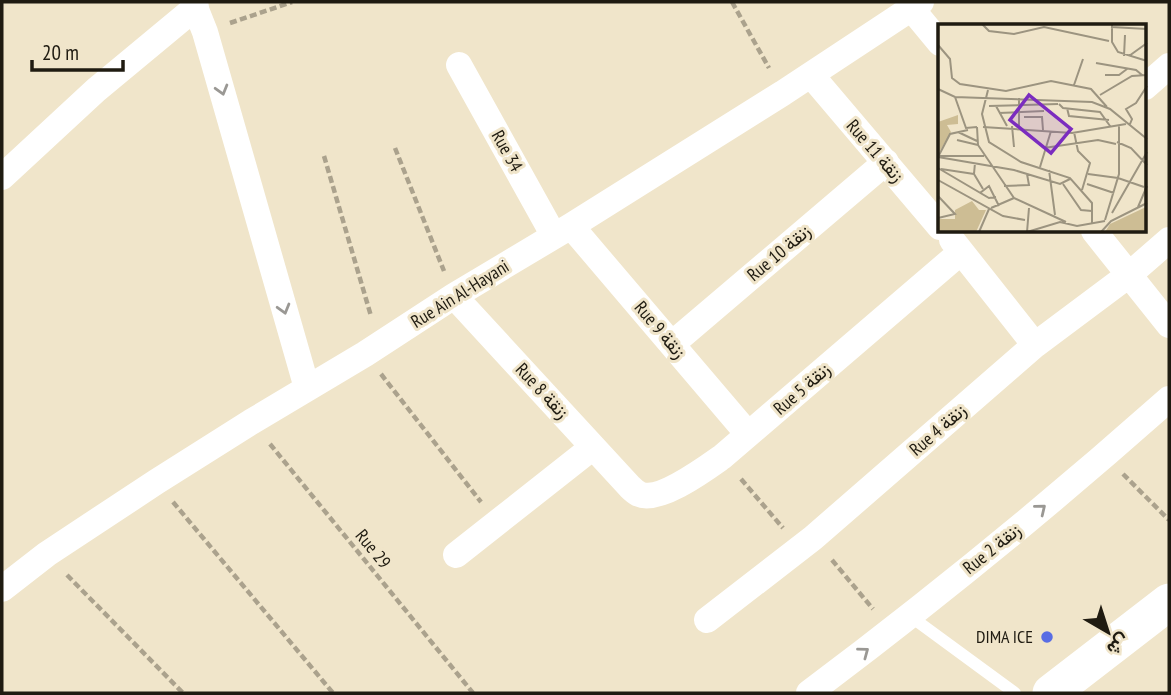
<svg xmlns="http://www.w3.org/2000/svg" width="1171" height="695" viewBox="0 0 1171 695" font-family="'PT Sans Narrow',Vazirmatn,sans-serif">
	<rect width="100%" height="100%" fill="#f0e5ca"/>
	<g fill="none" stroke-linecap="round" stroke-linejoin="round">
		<path stroke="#aba28d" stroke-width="4.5" stroke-dasharray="7 3.5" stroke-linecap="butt" d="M732,2L769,68
			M230,23L292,2
			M395,148L444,271
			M324,156L371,316
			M381,374L481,502
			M270,444L473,693
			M1123,474L1169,520
			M741,479L783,528
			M173,502L333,693
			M832,560L873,609
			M67,575L183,693"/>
		<path stroke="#fff" stroke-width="12" d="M910,616L1015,693"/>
		<path stroke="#fff" stroke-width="26" d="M193,2L205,32L307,388
			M911,8L940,43
			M459,65L554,236
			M811,75L940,227
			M1145,87L1169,66
			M2,177L96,90L196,7
			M571,226L748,434
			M1094,231L1169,325
			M952,240L1035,345
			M454,296L630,487C631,488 637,493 639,494C659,503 705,469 722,457L961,252
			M672,344L886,162
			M456,555L593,447
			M2,589L47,554L156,482L251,422L365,354L454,296L571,226L783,93L921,2
			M707,620L813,538L1035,345L1130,274L1169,240
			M809,693C933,600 1053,502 1169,399"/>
		<path stroke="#fff" stroke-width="37" d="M1051,693L1169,602"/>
	</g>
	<defs><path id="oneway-chevron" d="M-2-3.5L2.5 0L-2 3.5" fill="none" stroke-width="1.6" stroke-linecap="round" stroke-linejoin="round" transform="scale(1.75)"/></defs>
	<g stroke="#9a9894">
		<use href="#oneway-chevron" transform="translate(222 90) rotate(74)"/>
		<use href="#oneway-chevron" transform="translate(284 309) rotate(74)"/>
		<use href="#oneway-chevron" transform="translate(1041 509) rotate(-39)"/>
		<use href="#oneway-chevron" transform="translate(864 652) rotate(-37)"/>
	</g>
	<circle fill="#596de4" stroke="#f0e5ca" stroke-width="2.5" cx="1047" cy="637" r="7"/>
	<g text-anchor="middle" stroke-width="6" stroke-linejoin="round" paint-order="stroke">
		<g font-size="18" fill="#1f1b11" stroke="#f0e5ca">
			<text transform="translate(507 151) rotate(61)" y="6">Rue 34</text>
			<text transform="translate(875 151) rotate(49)" y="6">Rue 11 زنقة</text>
			<text transform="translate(779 253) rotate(-40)" y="6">Rue 10 زنقة</text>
			<text transform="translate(460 294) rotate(-32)" y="6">Rue Ain Al-Hayani</text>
			<text transform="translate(660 330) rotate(50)" y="6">Rue 9 زنقة</text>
			<text transform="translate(802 389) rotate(-41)" y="6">Rue 5 زنقة</text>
			<text transform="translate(542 391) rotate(47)" y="6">Rue 8 زنقة</text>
			<text transform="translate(938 430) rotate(-41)" y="6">Rue 4 زنقة</text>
			<text transform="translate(373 549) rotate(51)" y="6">Rue 29</text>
			<text transform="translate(992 549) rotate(-39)" y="6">Rue 2 زنقة</text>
		</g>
		<g font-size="18" fill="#1f1b11" stroke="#f0e5ca" text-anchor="end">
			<text x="1033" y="643">DIMA ICE</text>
		</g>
	</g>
	<g transform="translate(938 24)">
		<rect width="208" height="208" fill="#f0e5ca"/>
		<path d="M20,91V100L9,101L13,108L0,130V98ZM34,177L41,186H48L38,208H0V195H17V186ZM208,183V208H167L172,200Z" fill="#cdbd94"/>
		<path fill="none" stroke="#9c9480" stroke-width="2" d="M44,0L51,7L76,10L106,3L171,17M174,0V18L180,28L209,37M173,3L209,5M0,21L12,35L14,54L22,60L68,67L113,57L153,65L169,83M186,32L187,11M191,32L209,19M158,39L198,46L204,51M167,51H181L189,45M136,61L145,35M0,65L17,73L154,78L172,85L209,115M50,66L44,90L51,118L83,138L132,154L154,179V199M162,71L194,52L209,51M17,73L28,104L39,103M121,80L125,84L162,88L172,102M51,82L120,80M58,82L69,102M129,84L131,92L171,96M61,89L106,87M86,93H104L105,106M192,100L194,95L188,85L198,79L209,62M74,102L76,123M39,103L40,121L76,174L128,198M45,103L134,109L188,100M81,103V74M20,108L39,117M136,108L140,127L152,139L144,166M19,116L40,121M179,118L193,124L209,141M106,124L160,116L178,120M2,132H46M0,133L76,146L122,160L132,155M0,133L12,110L30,106M37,139L36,150L45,165M102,143L113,107M0,144L51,174L58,173M3,145L36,150M111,146L117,191M150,150L180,154L206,163M0,156L65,192L87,196M125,160L143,186L154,187M149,160L176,169M66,162L91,161L89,150M42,169L51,162L61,182M0,172L17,190L0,194M200,183L209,162M53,184L76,174M174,189L209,128M167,196L181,150V101M41,208L51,185M89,208L122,198L139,202L167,197M89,208L91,184M163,208L173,197L209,179"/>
		<path fill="#7b2cbf" fill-opacity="0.15" stroke="#7b2cbf" stroke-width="3.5" d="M91,71L133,105L113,129L72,96Z"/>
		<rect width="208" height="208" fill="none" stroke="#1f1b11" stroke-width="3.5"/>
	</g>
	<rect width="1171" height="695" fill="none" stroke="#1f1b11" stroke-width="7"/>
	<g transform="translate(1108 632) rotate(141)" stroke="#f0e5ca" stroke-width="5" paint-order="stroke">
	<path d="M0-5L12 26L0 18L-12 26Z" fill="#1f1b11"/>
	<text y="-10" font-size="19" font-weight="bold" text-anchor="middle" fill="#1f1b11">ش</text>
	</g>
	<path d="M32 60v10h91v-10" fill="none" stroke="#1f1b11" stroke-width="3.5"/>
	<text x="42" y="60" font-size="21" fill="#1f1b11" stroke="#f0e5ca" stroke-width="5" paint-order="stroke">20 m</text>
</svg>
